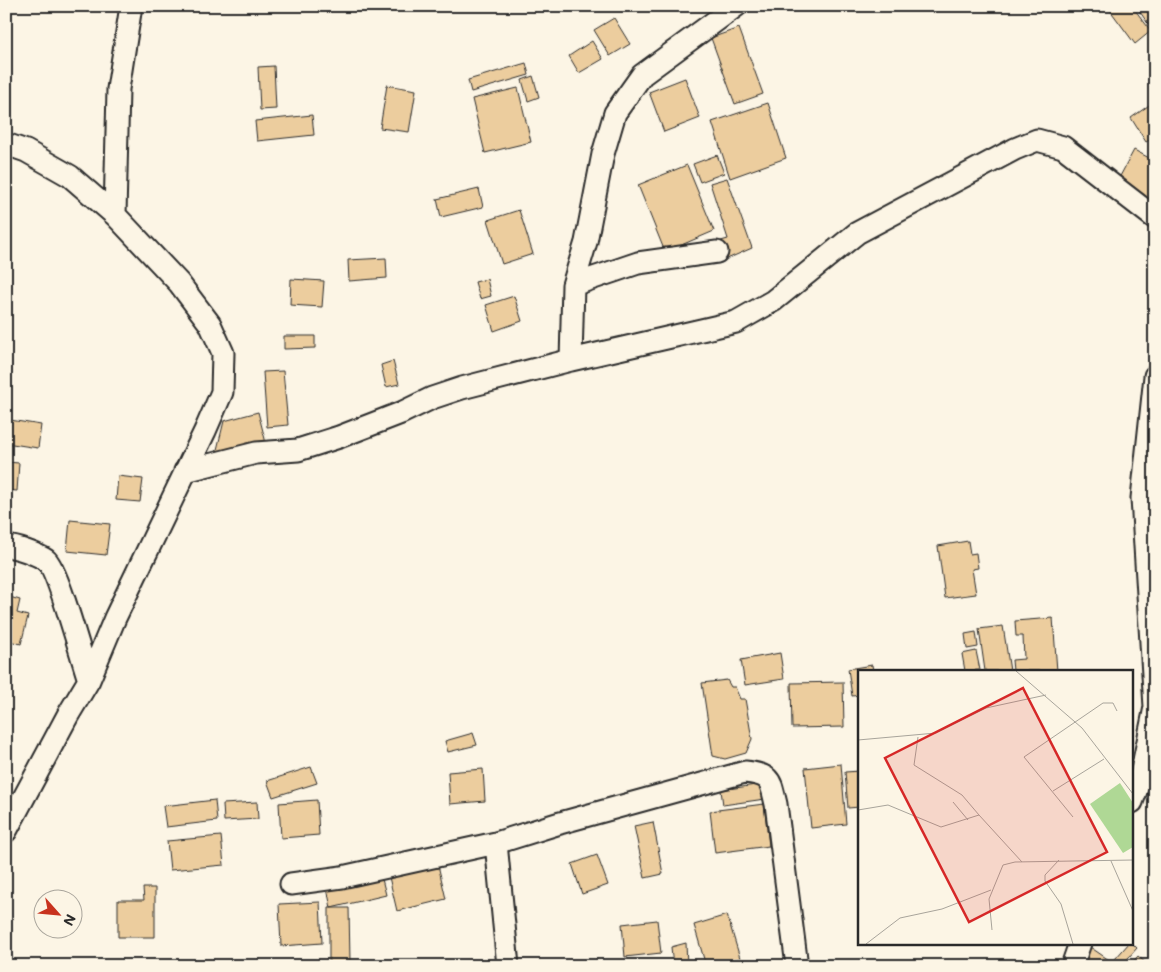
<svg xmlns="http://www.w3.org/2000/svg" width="1161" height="972" viewBox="0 0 1161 972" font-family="Mali,sans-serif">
	<rect width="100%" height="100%" fill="#fcf5e5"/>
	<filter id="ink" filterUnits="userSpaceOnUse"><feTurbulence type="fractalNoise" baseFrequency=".02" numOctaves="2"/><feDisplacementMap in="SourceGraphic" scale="10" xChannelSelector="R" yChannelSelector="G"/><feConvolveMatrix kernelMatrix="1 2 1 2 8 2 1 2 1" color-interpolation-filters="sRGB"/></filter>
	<g filter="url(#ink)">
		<path fill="#eccd9e" stroke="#2b2b2b" d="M1107,6H1132L1151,31L1135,44Z
			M1136,6H1155V30L1153,31Z
			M614,18L630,44L610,56L594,30Z
			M739,28L763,94L735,104L711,38Z
			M592,41L603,59L579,73L569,56Z
			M526,63L529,75L471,92L468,80Z
			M274,66L276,109L260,110L258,67Z
			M533,76L539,97L528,101L522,80Z
			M685,78L700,118L664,132L649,92Z
			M387,85L416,90L409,132L380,128Z
			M518,88L531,142L485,153L472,99Z
			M1155,101V137L1146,142L1131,118Z
			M768,103L786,158L730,178L712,122Z
			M312,115L314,135L257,141L255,121Z
			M1134,150L1155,161V203L1117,182Z
			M717,155L724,173L700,182L693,164Z
			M687,165L714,231L665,252L638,185Z
			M727,178L752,248L727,259L721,241L728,239L710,183Z
			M479,189L483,207L441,217L437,199Z
			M519,210L533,254L502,264L488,220Z
			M386,258L387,278L349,281L348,260Z
			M291,279L324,281L322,307L290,305Z
			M487,279L491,296L480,299L475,282Z
			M514,296L522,321L494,331L486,305Z
			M284,336H315V348L284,349Z
			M393,361L399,384L386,387L381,365Z
			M283,371L288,425L267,427L263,372Z
			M258,412L266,443L215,458L224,421Z
			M10,420L41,425L38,448L6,443Z
			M6,462L19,463L17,491L6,490Z
			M118,476L143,479L140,502L116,500Z
			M70,520L110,524L106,555L67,551Z
			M968,541L970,554L976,553L978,568L972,569L976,594L945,598L938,546Z
			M6,596L20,600L17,613L28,616L21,644L6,640Z
			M1053,618L1057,671H1013L1012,660L1024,659L1023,636H1016L1015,621Z
			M1003,626L1010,671H985L979,629Z
			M976,632L978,647L967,649L965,634Z
			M976,651L980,670L965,671L962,654Z
			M780,653L784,679L745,685L741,660Z
			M872,665L873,671H860V695L852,696L848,669Z
			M727,680L731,687H735L740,699H745L752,739L746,753L725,759L713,756L702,683Z
			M843,682L844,727L792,728L791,683Z
			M473,733L477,745L448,752L445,741Z
			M841,764L846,824L811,828L805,768Z
			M311,767L317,783L273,797L267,781Z
			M483,769L485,801L450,804L448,772Z
			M860,771V807L848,808L845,772Z
			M763,784L765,799L723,805L721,790Z
			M215,800L217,821L166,827L163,806Z
			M317,800L319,835L281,838L279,803Z
			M257,802L258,819L224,821L223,804Z
			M764,804L769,846L715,853L710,811Z
			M653,822L663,874L645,878L634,826Z
			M221,836L224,865L170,870L167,841Z
			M597,855L608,885L582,894L572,864Z
			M438,865L446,899L397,911L389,877Z
			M381,875L386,895L331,908L327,888Z
			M143,888H155V937H118V900H144Z
			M320,902L322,943L281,946L279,904Z
			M329,908H349L350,962L329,963Z
			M727,915L740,958L716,966H706L694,925Z
			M657,920L661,953L625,957L622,924Z
			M686,943L687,966L699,962L700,966H673L671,947Z
			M1129,943H1132L1137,948L1121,966H1109Z
			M1090,947L1109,960L1104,966H1082Z
			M1138,956L1149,966H1129Z"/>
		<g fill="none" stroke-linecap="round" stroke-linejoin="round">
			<defs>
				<path id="street" d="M6,144L26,151L70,176L115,215L179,283L210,324L223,353L222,392L205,431L115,618L89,680L68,715L6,831
					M115,215L118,89L131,6
					M573,285L638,263L717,252
					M571,360L736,322L773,301L857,233L1015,149L1037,140L1063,147L1155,218
					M185,471L256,453L298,450L339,437L401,413L432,398L462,388L571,360L573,285L586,242L603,154L615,113L642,75L736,6
					M6,546C17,547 37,554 46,560C58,569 82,660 89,680
					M1132,802L1140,780L1155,707L1142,498L1155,376
					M496,843L508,966
					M291,884L342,877L496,843L560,823L745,772C772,775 770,780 776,804L797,966
					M1072,966L1080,943"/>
			</defs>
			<use href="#street" stroke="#2b2b2b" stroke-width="25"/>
			<use href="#street" stroke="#fcf5e5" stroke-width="21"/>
		</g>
	</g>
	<g transform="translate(858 670)">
		<rect width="275" height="275" fill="#fcf5e5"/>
		<path d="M262,113L275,133V177L265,183L232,134Z" fill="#afd895"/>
		<path fill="none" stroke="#a8a49b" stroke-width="1" d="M158,1L224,58L275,124M60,67L56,95L104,125L121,145M0,70L78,63L128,38L188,25M195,121L246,89M95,132L110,150M0,140L30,135L83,157L121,145L164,192M215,147L166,87L245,33H255L259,41M201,190L187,205V211L203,234L215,274M253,191L275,241M134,260L131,229L145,195L157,192L275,190M8,274L42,248L84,239L133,220"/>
		<path fill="#d62828" fill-opacity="0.15" stroke="#d62828" stroke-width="2.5" d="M165,18L249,182L111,252L27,88Z"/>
		<rect width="275" height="275" fill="none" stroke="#2b2b2b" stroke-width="2.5"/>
	</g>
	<rect width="1161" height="972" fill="none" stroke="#fcf5e5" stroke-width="25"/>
	<rect x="12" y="12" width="1136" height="947" fill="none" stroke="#2b2b2b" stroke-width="2" filter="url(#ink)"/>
	<g transform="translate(58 914) rotate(117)"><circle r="24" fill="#fcf5e5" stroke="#a8a49b"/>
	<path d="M0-4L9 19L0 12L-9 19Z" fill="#c8321e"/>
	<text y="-8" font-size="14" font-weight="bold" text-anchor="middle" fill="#2b2b2b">N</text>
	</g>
</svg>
